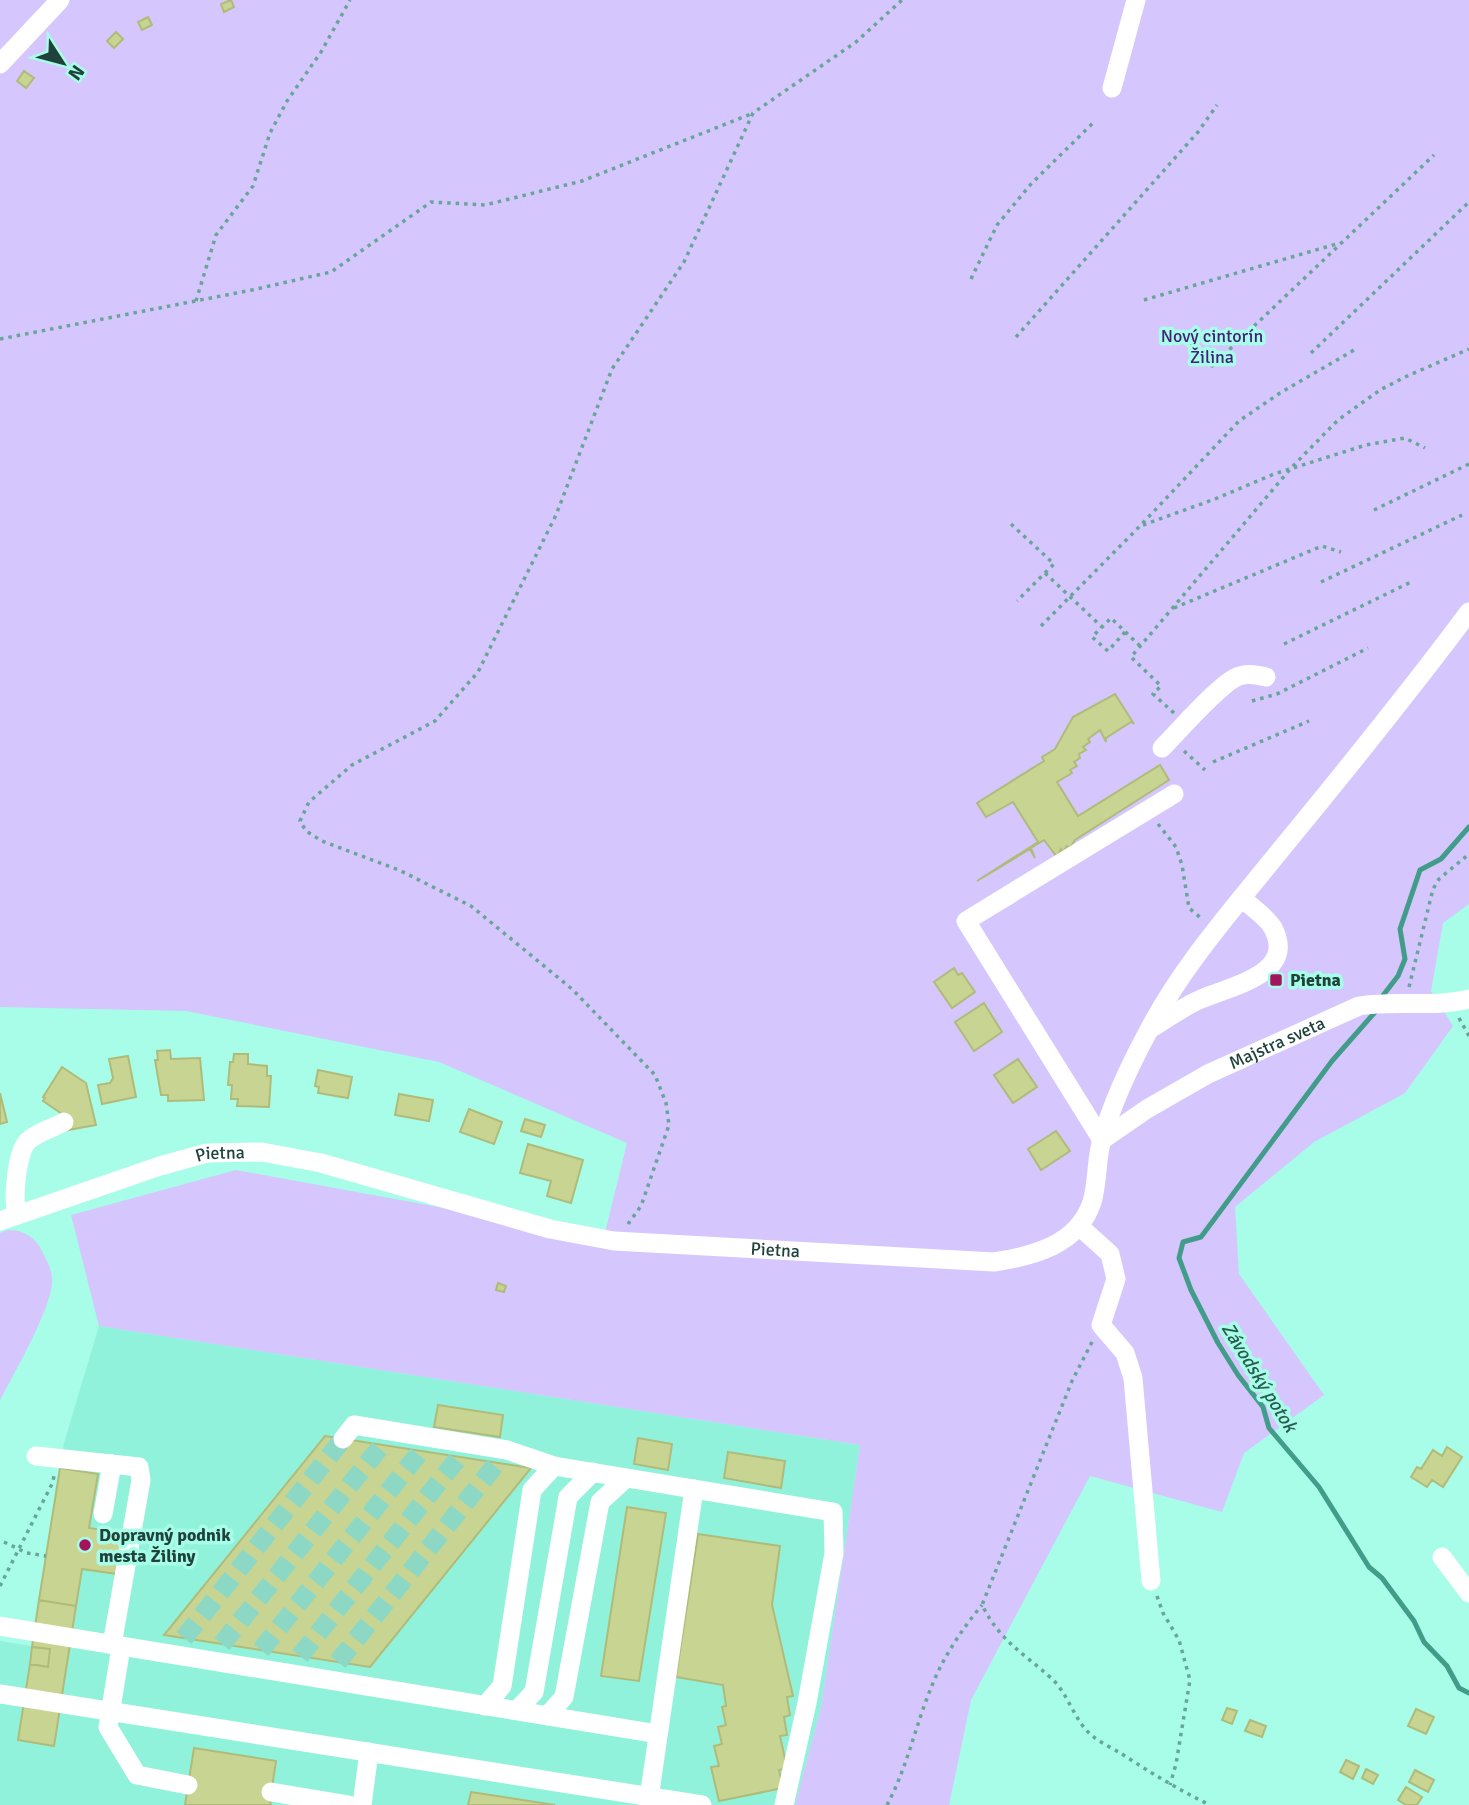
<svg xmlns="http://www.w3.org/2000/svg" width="1469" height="1805" viewBox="0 0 1469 1805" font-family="Signika,sans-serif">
	<rect width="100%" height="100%" fill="#a7fde7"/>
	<path fill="#91f2db" d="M99,1326L860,1445L821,1707L795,1805H0V1641L32,1646L64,1443Z"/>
	<path fill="#d5c6fd" d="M0,0H1469V904L1443,923L1431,991L1453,1026L1405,1093L1314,1142L1235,1207L1239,1274L1324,1395L1244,1453L1222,1512L1090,1476L971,1700L949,1805H795L821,1707L860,1445L99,1326L71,1215L236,1170L604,1237L627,1143L439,1062L186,1011L0,1007Z
		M8,1230C24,1230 35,1237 42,1251C46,1259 51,1268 52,1277C55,1304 13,1374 0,1401V1233Z"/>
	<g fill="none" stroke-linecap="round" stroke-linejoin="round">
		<path stroke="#419d89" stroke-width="5" d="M1381,998L1398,976L1405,959L1400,929L1420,870L1441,859L1469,827
			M1376,1011L1332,1061L1201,1237L1183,1242L1179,1258L1191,1290L1218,1343L1238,1375L1263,1407L1269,1428L1319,1487L1369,1567L1382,1578L1414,1621L1424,1642L1447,1666L1459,1688L1469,1693"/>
	</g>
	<path fill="#c8d592" stroke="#b0bb7a" stroke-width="2" d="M231,0L234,7L224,12L221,4Z
		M148,17L152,25L142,30L138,22Z
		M116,32L123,39L114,48L107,41Z
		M24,71L34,78L26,88L17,81Z
		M1115,694L1134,724L1131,722L1106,738V742L1100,730L1088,739L1090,742L1083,747L1086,750L1079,754L1080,758L1074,762L1077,766L1070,770L1072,773L1057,782L1078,816L1160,765L1169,780L1075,840L1070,848L1067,846L1063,852L1061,849L1057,857L1044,840L1031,848L1035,858L1030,849L977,881L1038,842L1013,802L986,817L977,803L1044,761L1042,757L1055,749L1073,717Z
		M954,968L958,975L962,973L975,992L952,1008L934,982Z
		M984,1003L1002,1032L974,1051L955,1022Z
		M170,1050L171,1059L200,1058L204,1100L168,1101V1095H161L155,1060H158L157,1051Z
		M234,1054H248V1064L267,1066V1076H271L269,1107L237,1106L238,1099H231L232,1085H228L230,1062H233Z
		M128,1056L136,1097L102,1104L98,1085L110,1083L113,1078L109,1059Z
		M1018,1059L1037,1087L1013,1103L994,1075Z
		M62,1067L86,1083L96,1125L68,1130L65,1116L43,1101L45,1098L43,1097Z
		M318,1070L352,1077L348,1098L318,1093L319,1087L315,1086Z
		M0,1093L7,1122L0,1124Z
		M399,1094L433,1100L429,1121L395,1115Z
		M469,1109L502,1122L494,1144L460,1132Z
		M525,1119L545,1125L541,1137L521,1131Z
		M1056,1131L1070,1151L1041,1170L1028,1149Z
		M528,1144L583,1160L571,1203L547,1196L551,1181L520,1173Z
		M498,1283L506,1286L504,1292L496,1290Z
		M438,1405L503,1415L500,1437L434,1427Z
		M325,1436L531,1468L370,1667L164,1635Z
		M638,1438L672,1444L668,1470L634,1464Z
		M1447,1447L1462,1457L1443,1487L1432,1480L1427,1487L1411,1477L1417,1467L1421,1469L1433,1450L1442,1456Z
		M728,1452L785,1461L781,1488L724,1478Z
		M60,1468L98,1474L89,1528L124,1533L117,1574L82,1569L76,1606L39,1600Z
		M627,1507L666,1513L639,1681L601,1676Z
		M698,1534L780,1546L772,1605L793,1696L787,1697L790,1715L784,1717L787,1735L780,1736L787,1768L779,1770L783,1788L719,1801L711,1767L719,1766L714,1746L722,1744L718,1727L726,1725L722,1707L726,1706L723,1685L676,1677Z
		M39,1600L76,1606L54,1746L18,1740L30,1664L48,1667L50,1649L32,1647Z
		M32,1647L50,1649L48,1667L30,1664Z
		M1227,1708L1237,1711L1232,1724L1222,1720Z
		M1416,1709L1434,1717L1426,1734L1408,1726Z
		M1250,1720L1266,1726L1262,1737L1245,1731Z
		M194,1748L276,1761L270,1801L271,1805H185Z
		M1346,1760L1359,1766L1353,1779L1340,1772Z
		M1366,1769L1378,1775L1373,1784L1362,1778Z
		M1415,1770L1434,1780L1428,1792L1409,1782Z
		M1406,1787L1422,1797L1417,1805H1406L1398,1800Z
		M471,1792L555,1805H468Z"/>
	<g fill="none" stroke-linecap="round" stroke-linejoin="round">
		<path stroke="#8cd8c5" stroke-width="19" stroke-dasharray="19 10" stroke-linecap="butt" d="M184,1638L343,1439
			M222,1644L382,1445
			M261,1650L421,1451
			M300,1656L459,1457
			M338,1662L497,1463"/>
		<path stroke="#67a696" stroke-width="3.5" stroke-dasharray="3.5 5" stroke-linecap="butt" d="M971,279L997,225L1031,184L1094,122
			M1144,300L1340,243
			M196,301L216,235L253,186L270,133L287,101L321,52L350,0
			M1016,337L1198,132L1217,105
			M0,339L252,290L331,272L431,202L485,205L582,181L751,114
			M1311,353L1469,202
			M1211,367L1434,155
			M1374,510L1469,464
			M1011,524L1054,564L1017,601
			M1143,525L1215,499L1274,474L1366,445L1405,438L1425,448
			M1045,573L1102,627
			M1321,582L1462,515
			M1174,608L1322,546L1341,552
			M1041,626L1140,526L1239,421L1280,393L1354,350
			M1125,632L1108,651L1092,637L1111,618L1140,646
			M1284,644L1413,581
			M1252,701L1277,694L1368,648
			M1174,713L1153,694L1161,686L1131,657L1292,467L1338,420L1380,390L1405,377L1469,349
			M1184,751L1205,770
			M1213,762L1309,721
			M1158,824L1176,847L1182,865L1189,908L1201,918
			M1409,987L1433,889L1439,879L1469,854
			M1459,1018L1469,1036
			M628,1224L641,1206L669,1125L666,1103L655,1075L572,989L471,906L399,870L322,841L306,831L300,821L309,802L352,765L435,721L478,672L556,515L612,369L684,262L753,113L856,42L902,0
			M1092,1342L1072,1381L982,1605C1001,1642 1021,1651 1051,1678C1068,1693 1073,1718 1090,1734C1099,1742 1112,1748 1122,1754C1151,1773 1179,1790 1210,1805
			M4,1542L27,1553L46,1556
			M0,1586L53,1482L54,1475
			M1157,1596L1163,1613L1179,1640L1190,1680L1176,1764L1170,1785
			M887,1805C907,1768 915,1727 931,1688C942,1659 962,1629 982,1605"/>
		<g stroke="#fff" stroke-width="19">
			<path d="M0,64L60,0"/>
			<path d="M1112,88L1136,0"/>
			<path d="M1162,748C1178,732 1221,682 1239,676C1249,673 1256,675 1266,677"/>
			<path id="s1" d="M1174,794L966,921L1102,1140L1147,1109L1208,1074L1359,1006C1395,1000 1433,1008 1469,999"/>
			<path d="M1150,1029C1167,1019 1184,1006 1201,999C1231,986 1297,974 1273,928C1267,917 1251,907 1242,898"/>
			<path d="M17,1215C13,1200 16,1150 29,1140C39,1132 53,1128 64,1122"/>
			<path id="s2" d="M0,1221L160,1166L207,1153L262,1152L321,1163L550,1229L614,1241L994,1262C1033,1256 1078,1245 1092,1202C1098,1182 1096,1159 1102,1139C1113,1100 1131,1063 1150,1028C1184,964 1233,909 1278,853C1343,774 1408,694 1469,612"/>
			<path d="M1079,1226L1110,1254L1116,1279L1101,1325L1125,1353L1133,1378L1151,1581"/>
			<path d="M343,1439L354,1425L507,1450L554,1466L833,1512L834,1553L807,1703L784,1805"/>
			<path d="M36,1456L139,1467L141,1480L112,1645"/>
			<path d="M103,1514L112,1464"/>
			<path d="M1442,1557L1469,1593"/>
			<path d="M0,1626L658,1734"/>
			<path d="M121,1647L108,1727L137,1775L188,1785"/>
			<path d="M0,1694L702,1805"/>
			<path d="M485,1706L502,1686L532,1490L554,1466"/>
			<path d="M517,1710L534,1692L568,1497L593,1472"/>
			<path d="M547,1716L564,1697L600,1502L626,1478"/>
			<path d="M271,1792L349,1805"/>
			<path d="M362,1805L369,1752"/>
			<path d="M648,1805L694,1489"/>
		</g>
	</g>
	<g fill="#a2155d" stroke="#a7fde7" stroke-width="2.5">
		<rect x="1269" y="973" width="14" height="14" rx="3.5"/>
		<circle cx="85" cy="1545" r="7"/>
	</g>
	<g text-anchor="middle" stroke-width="7" stroke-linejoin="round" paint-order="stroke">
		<g font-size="18" fill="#442078" stroke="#a7fde7">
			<text x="1212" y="342">Nový cintorín<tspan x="1212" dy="21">Žilina</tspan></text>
		</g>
		<g font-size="18" font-weight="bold" fill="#1f433b" stroke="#a7fde7" text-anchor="start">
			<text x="1290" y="986">Pietna</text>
			<text x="99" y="1541">Dopravný podnik<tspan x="99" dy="21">mesta Žiliny</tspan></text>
		</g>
		<g font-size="18" fill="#1f433b" stroke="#a7fde7">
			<text dy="6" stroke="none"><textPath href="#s1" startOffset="702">Majstra sveta</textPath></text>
			<text dy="6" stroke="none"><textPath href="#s2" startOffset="231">Pietna</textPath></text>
			<text dy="6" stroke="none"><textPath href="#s2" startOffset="798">Pietna</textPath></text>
		</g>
		<g font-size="19" font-style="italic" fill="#2a5b50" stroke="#a7fde7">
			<text transform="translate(1260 1377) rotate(58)" y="7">Závodský potok</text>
		</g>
	</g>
	<g transform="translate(63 63) rotate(126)" stroke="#a7fde7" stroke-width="5" paint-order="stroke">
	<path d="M0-5L12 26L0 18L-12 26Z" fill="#1f433b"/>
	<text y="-10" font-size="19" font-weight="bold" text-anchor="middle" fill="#1f433b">N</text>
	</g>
</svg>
